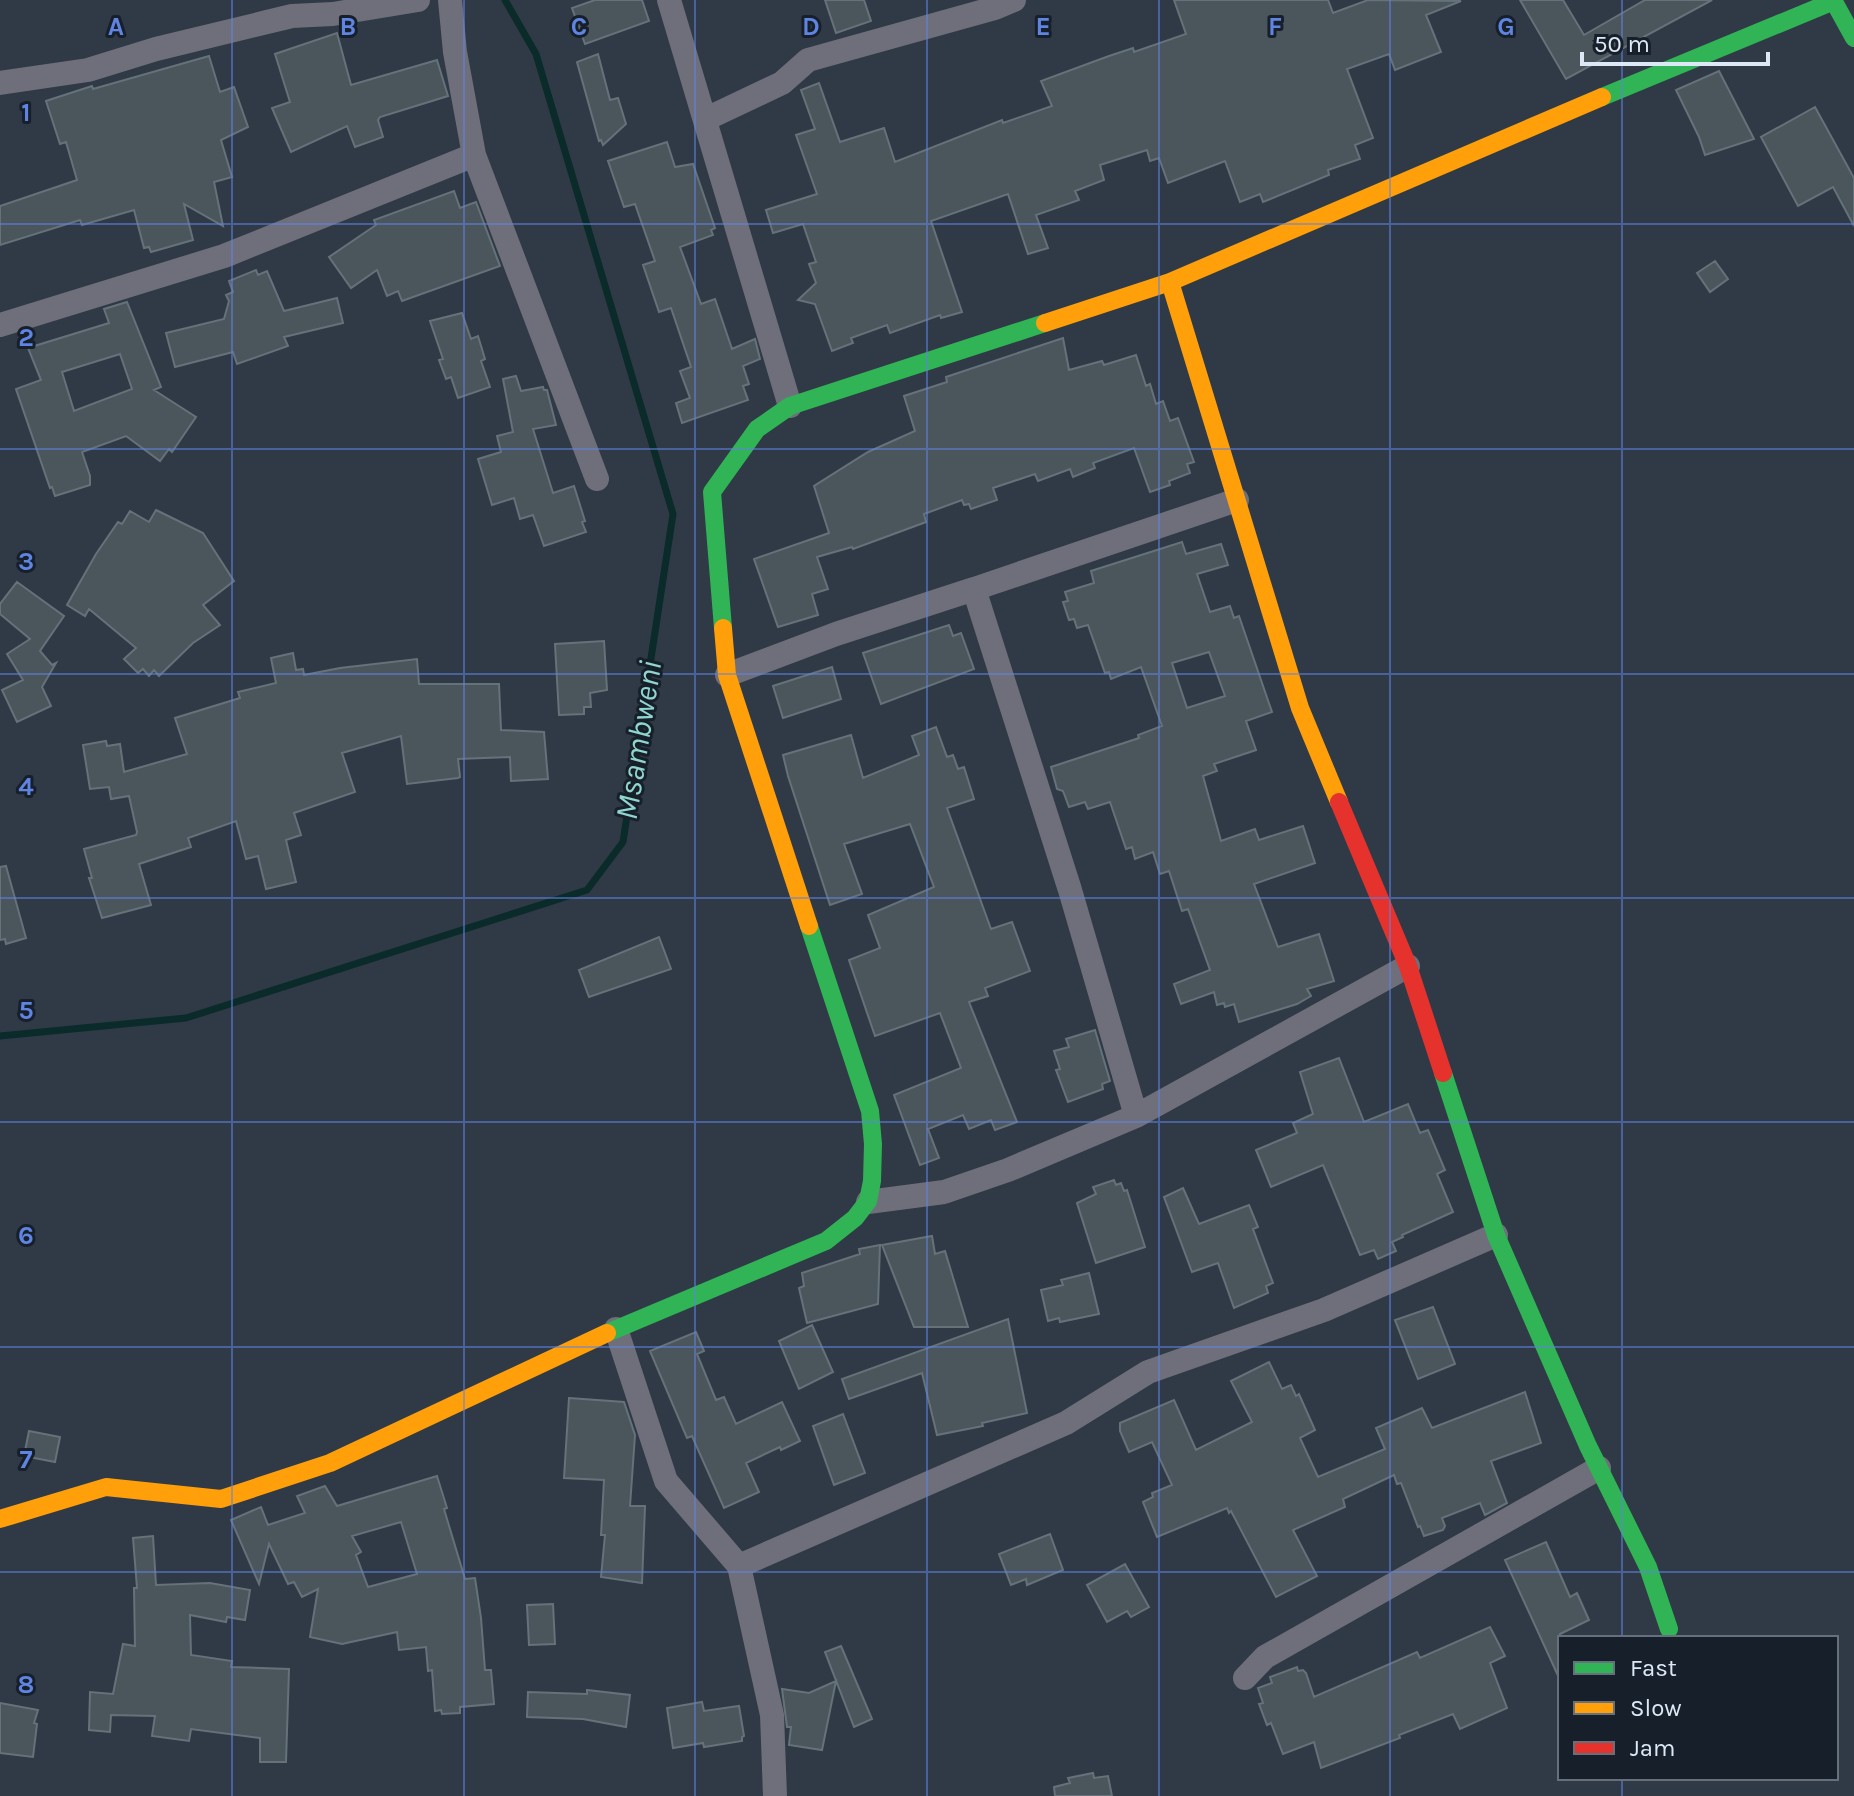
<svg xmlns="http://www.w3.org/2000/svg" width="1854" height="1796" viewBox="0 0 1854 1796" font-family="Karla,sans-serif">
	<rect width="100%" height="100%" fill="#2f3a46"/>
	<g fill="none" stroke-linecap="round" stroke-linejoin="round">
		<path stroke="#0a2b2a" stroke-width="7" d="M0,1036L186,1018L587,890L623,842L673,514L536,54L505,0"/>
	</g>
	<path fill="#4a555c" stroke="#65727a" stroke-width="2" fill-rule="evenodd" d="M595,0H642L649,21L585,44L572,8Z
		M825,0H864L871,21L836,33Z
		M1174,0H1328L1333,13L1368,0L1461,1L1426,15L1441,52L1395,70L1389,54L1347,69L1373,138L1355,145L1360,159L1328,170L1329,175L1263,202L1260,194L1240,202L1225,161L1168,183L1159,158L1150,161L1147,150L1100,165L1104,180L1075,191L1079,200L1036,215L1048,248L1028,254L1008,194L931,221L962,312L941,318L940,315L890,333L887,325L851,338L853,343L832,351L815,304L798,300L816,283L809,264L816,262L803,224L773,233L766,210L817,194L796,135L815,129L801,90L819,83L840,142L884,128L895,162L1002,120L1003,123L1052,106L1041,81L1109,56L1133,48L1134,52L1186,34Z
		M1520,0H1563L1584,35L1645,0H1712L1566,79Z
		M337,33L351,85L437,60L448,96L380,117L378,120L383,137L355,147L347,126L291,152L272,108L290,102L275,54Z
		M598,54L610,100L618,98L626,124L603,145L601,140L599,141L577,62Z
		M209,56L220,92L234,87L248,127L221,140L232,177L214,182L223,226L184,204L193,240L151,252L149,247L144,248L134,210L82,225L80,220L0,245V206L77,180L66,142L60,144L46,101L92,86L93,89Z
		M1719,71L1754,139L1705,155L1699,137L1676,90Z
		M1815,107L1854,178V226L1833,187L1798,206L1761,137Z
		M667,142L675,167L693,164L715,228L711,230L713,235L680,247L701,304L715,299L732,349L755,339L760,359L743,366L749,384L743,386L748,400L682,423L676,403L690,398L680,371L691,367L671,308L659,312L643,265L655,261L635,204L624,207L608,161Z
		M454,191L460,208L476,202L500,266L402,301L398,291L387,296L377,270L351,288L329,257L376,225L374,220Z
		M1715,261L1728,279L1710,292L1697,273Z
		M256,270L258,275L267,271L284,311L337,298L343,323L284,337L288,346L237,364L233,352L175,367L166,333L224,319L229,301L226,295L233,292L229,281Z
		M127,302L161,387L154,390L196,417L172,452L169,449L160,461L126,436L82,452L90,476V485L55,496L52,487L50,488L16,389L41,380L28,348L109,323L104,309ZM120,354L132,389L74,411L62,372Z
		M462,313L471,339L478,336L485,359L481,361L490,387L458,398L451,377L446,379L439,360L443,359L430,321Z
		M1063,338L1069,370L1102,361L1104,365L1136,355L1146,386L1150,384L1156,404L1163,401L1170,421L1178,418L1194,462L1187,464L1190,473L1169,481L1170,485L1150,492L1134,448L1093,463L1095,468L1073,477L1070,469L1038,481L1035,474L993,488L997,500L971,509L969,504L964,505L962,500L924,514L926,522L853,549L852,547L817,557L828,589L812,594L818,615L778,627L754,559L829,533L814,486L868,452L915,431L904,396L947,382L946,377Z
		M516,376L521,391L543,387L544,390H547L556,425L533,429L553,493L574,486L585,521L582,522L586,532L544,546L533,515L520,519L514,498L492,505L478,459L501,452L497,436L513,432L503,379Z
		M156,510L203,533L234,581L203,605L220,625L193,643L159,676L154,670L149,676L143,669L138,673L124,659L136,648L89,609L85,616L67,605L96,554L118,522L122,524L130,511L149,522Z
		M1182,542L1186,554L1221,544L1228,565L1197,574L1210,612L1230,606L1234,618L1239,616L1272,712L1246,721L1256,750L1214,764L1217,771L1203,776L1221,841L1255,829L1259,840L1303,826L1315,863L1254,884L1278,947L1319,934L1334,981L1307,989L1311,996L1297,1004L1239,1022L1234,1004L1225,1007L1224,1003L1217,1005L1214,992L1181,1004L1174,984L1210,970L1188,909L1182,911L1169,871L1160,874L1153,852L1135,859L1132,847L1126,849L1110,802L1088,809L1085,802L1069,807L1063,791L1057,789L1051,767L1139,738L1138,735L1162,726L1141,667L1111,679L1109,672L1105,673L1088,625L1077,628L1074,619L1069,620L1063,602L1068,601L1065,592L1094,583L1091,571ZM1209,652L1225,696L1187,708L1172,663Z
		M17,582L64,616L40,651L52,665L56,663L42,687L51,706L17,722L2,690L23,680L7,654L30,639L0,614V604Z
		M949,625L953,636L961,633L974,669L881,704L863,653Z
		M604,641L607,690L590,693L591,707H584V714L559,715L555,644Z
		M293,653L296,670L303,669L304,675L340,668L417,659L419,684H499L501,730L544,732L548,779L511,781L510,757L458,759L460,777L458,778L407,784L401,736L342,753L355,792L294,813L301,835L286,840L296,882L266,889L258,856L246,859L236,821L188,838L191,847L139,864L151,905L102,918L89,878H92L84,849L136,835L137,832L129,796L111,799L109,787L90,789L83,745L106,741L107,746L120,744L124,772L187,754L175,718L240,698L238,692L276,683L271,658Z
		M832,667L841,699L783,718L773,686Z
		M936,727L947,757L953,755L958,769L964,767L974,799L947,808L991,929L1012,922L1030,971L985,988L988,996L969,1002L1017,1122L995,1130L991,1120L969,1129L963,1115L928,1129L939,1158L920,1165L894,1095L961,1068L940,1013L875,1036L849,960L880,948L868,915L934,887L910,824L844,844L862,894L830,905L788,776L783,755L851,735L863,778L919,755L912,736Z
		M6,866L26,938L6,944L5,939L0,940V867Z
		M659,937L671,969L589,997L579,970Z
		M1095,1030L1110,1081L1102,1084L1103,1089L1068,1102L1056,1070L1060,1069L1054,1051L1069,1047L1066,1039Z
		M1339,1058L1364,1122L1408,1104L1420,1133L1428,1130L1445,1170L1437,1174L1453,1212L1402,1235L1403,1237L1392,1242L1396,1251L1378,1259L1374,1250L1360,1255L1323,1165L1271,1187L1256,1150L1297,1133L1293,1123L1313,1114L1300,1072Z
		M1114,1180L1116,1185L1121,1183L1124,1191L1127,1190L1145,1247L1096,1263L1077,1203L1096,1194L1093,1187Z
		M1183,1188L1199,1224L1249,1205L1258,1227L1253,1229L1273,1283L1266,1286L1268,1293L1234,1308L1218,1263L1192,1272L1164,1197Z
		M932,1236L935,1254L945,1251L968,1327H914L882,1245Z
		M880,1245L878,1304L807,1323L799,1288L804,1286L802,1273L860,1254L859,1249Z
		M1089,1273L1099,1314L1060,1322L1059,1318L1048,1321L1041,1290L1063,1285L1061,1280Z
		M1433,1307L1455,1364L1418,1379L1395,1320Z
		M1008,1319L1027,1413L982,1423L983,1426L937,1435L922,1373L849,1399L842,1379Z
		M812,1325L833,1372L799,1389L779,1341Z
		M696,1332L704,1351L697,1354L716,1400L724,1397L736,1424L782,1402L800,1441L781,1450L780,1447L746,1463L759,1492L724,1508L692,1436L687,1438L650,1351Z
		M1269,1362L1282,1389L1291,1385L1296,1396L1299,1394L1315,1430L1300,1438L1318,1477L1385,1449L1376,1428L1422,1408L1432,1428L1525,1392L1541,1443L1491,1461L1507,1503L1485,1515L1480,1503L1442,1518L1445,1526L1443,1530L1424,1536L1420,1526L1418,1527L1401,1483L1397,1484L1394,1475L1343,1499L1345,1507L1293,1530L1317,1576L1276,1597L1231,1511L1229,1513L1227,1508L1157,1537L1143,1502L1153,1497L1152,1493L1172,1485L1152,1442L1129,1452L1120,1431V1423L1174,1400L1196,1450L1252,1422L1231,1381Z
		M569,1398L624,1402L635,1435L630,1506H645L642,1583L601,1577L605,1535H601L604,1480L564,1478Z
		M843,1414L865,1473L834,1485L813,1426Z
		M29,1431L60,1437L55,1462L24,1456Z
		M437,1476L447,1508L444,1509L465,1579L475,1578L481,1618L485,1670H491L494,1704L460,1707V1713L442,1714L441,1710L435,1711L432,1670L428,1671L426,1647L399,1650L397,1632L342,1644L310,1637L318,1589L302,1597L294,1582L288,1584L269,1544L259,1584L231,1520L261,1507L268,1525L305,1513L297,1496L325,1486L337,1506ZM401,1522L417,1574L368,1587L356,1555L361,1552L352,1536Z
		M1050,1534L1063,1570L1027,1585L1026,1579L1011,1585L999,1554Z
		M153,1536L156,1585L210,1583L250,1590L245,1620L227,1617L226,1622L190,1615L191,1655L232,1661L231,1667L289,1669L286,1762H260V1738L191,1729L189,1741L152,1736L155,1716L111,1715L110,1732L89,1730L90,1692L113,1694L123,1644L135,1646L134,1588H137L133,1538Z
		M1546,1542L1570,1597L1577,1593L1589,1620L1560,1634V1680L1505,1560Z
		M1125,1564L1149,1607L1131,1617L1127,1611L1107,1622L1087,1585Z
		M553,1604L555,1644L529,1645L527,1605Z
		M1490,1627L1505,1656L1490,1663L1507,1708L1460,1729L1453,1714L1399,1735L1400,1738L1321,1768L1314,1742L1283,1754L1271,1723L1267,1725L1259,1704L1263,1703L1258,1688L1272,1683L1270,1677L1297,1667L1298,1671L1303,1670L1306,1673L1314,1697L1417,1652L1420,1658Z
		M841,1646L872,1719L854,1727L825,1652Z
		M836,1681L822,1750L789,1745L791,1727H787L782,1689L809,1693Z
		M587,1690L630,1695L626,1727L583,1719L527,1717L528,1692L587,1694Z
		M702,1702L704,1711L739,1706L744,1736L742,1737V1741L704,1747L703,1743L673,1748L667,1708Z
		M0,1703L38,1710L34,1723L37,1724L33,1757L0,1753Z
		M1093,1773L1094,1778L1108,1776L1112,1796H1055L1054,1787L1070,1783L1068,1778Z"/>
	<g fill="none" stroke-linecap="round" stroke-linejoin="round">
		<path stroke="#6e6f7a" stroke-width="24" d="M669,0L790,406
			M0,83L88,70L156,49L292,16L333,14L418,0
			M706,119L782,83L808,60L995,8L1014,0
			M474,155L597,479
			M0,325L224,256L474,155L455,52L450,0
			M974,589L1237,500
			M727,675L836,634L974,589L1070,890L1136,1116
			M868,1202L944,1192L1008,1170L1136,1116L1408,966
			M616,1329L666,1481L739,1566L1066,1423L1148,1372L1324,1310L1496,1235
			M739,1566L772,1715L775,1796
			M1245,1678L1265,1657L1599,1468"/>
		<path stroke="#30b455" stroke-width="18" d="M1833,0L1854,38
			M1602,97L1834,1
			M723,628L712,492L757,429L790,406L1045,323
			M1443,1073L1496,1235L1588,1446L1648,1567L1669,1629
			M607,1333L826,1241L855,1218L868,1201L872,1181L873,1144L870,1111L809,926"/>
		<path stroke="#ff9f0a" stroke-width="18" d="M1170,282L1300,708L1339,802
			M1045,323L1170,282L1602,97
			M723,628L727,675L809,926
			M0,1519L106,1487L221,1499L330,1463L607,1333"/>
		<path stroke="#e5322d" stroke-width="18" d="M1339,802L1408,966L1443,1073"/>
	</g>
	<path fill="none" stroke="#6084e2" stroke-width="2" stroke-opacity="0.55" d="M232,0V1796M464,0V1796M695,0V1796M927,0V1796M1159,0V1796M1390,0V1796M1622,0V1638M0,224H1854M0,449H1854M0,674H1854M0,898H1854M0,1122H1854M0,1347H1854M0,1572H1854M1622,1778V1796"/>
	<g text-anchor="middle" stroke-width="6" stroke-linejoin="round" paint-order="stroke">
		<g font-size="32" font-style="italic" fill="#90d5ce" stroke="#17202a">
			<text transform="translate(638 740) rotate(-81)" y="11">Msambweni</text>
		</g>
	</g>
	<g font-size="26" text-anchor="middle" font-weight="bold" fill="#6084e2" stroke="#17202a" stroke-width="6" stroke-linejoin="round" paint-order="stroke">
		<text x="116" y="35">A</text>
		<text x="348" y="35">B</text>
		<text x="579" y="35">C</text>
		<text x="811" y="35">D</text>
		<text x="1043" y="35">E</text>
		<text x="1275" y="35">F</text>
		<text x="1506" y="35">G</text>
		<text x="26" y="121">1</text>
		<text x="26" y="346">2</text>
		<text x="26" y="570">3</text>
		<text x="26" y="795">4</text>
		<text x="26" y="1019">5</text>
		<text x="26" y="1244">6</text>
		<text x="26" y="1468">7</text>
		<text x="26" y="1693">8</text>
	</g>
	<rect x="1558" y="1636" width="280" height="144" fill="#17202a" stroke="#66707c" stroke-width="2"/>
	<rect x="1574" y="1662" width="40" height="12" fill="#30b455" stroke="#66707c" stroke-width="2"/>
	<text x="1630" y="1676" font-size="24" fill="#dce8f6">Fast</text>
	<rect x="1574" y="1702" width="40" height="12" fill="#ff9f0a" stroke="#66707c" stroke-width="2"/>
	<text x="1630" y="1716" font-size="24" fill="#dce8f6">Slow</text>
	<rect x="1574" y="1742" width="40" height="12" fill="#e5322d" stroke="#66707c" stroke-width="2"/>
	<text x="1630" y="1756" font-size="24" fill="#dce8f6">Jam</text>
	<path d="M1582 52v12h186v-12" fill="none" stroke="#dce8f6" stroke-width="4"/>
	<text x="1594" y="52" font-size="24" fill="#dce8f6" stroke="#17202a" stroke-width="6" paint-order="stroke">50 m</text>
</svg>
